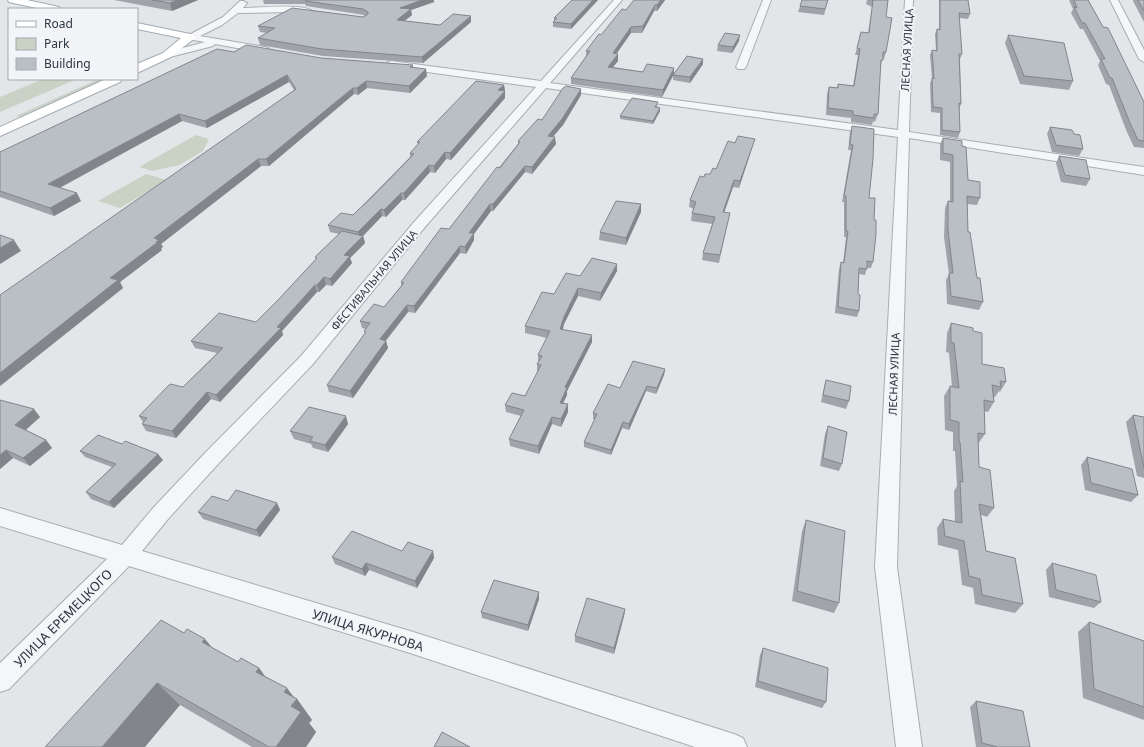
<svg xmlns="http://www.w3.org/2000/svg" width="1144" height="747" viewBox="0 0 1144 747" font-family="'Noto Sans',sans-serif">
	<rect width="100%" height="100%" fill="#e3e6e9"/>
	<path fill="#c9d2c5" d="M43,79H77L0,112V97Z
		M99,79H109L23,118L16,116Z
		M196,135L209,139L203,151L179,165L152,171L139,167Z
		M146,174L167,180L120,208L98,201Z"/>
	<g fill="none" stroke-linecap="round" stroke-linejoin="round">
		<defs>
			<path id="minor" d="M614,0H622L550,83L898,130L905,0H913L909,132L1144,167V175L909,138L897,567L922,747H896L875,567L898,137L546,88L425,227L313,364L219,463L168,519L142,551L410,631L734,734L743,738L747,747H695L410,653L129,566L9,689L0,692V663L107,559L0,526V508L122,545L154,507L205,453L301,356L415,221L536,87L391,67L388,66L386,64L388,62L391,61L541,81Z
				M763,0H771L746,67L744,69H738L736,67Z
				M1110,0H1118L1144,50V62L1139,59Z
				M240,1H243L247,3L243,8C257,8 305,3 314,12L310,15L292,12L238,13L222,25L200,36L265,47L268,48L270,50L268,52L265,53L215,44L213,46L170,57H164L162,55L164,53L205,42L187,39L185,37L223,17Z"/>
			<path id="major" d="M8,0H27L59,7L60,9H41L9,2Z
				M137,23L190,34L196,37L171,57L137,73V64L163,53L181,38L137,29Z
				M106,79H122L120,82L0,136V127Z"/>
		</defs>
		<use href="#minor" stroke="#a8adb3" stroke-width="2"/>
		<use href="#major" stroke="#a3abb4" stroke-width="2"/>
		<use href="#minor" fill="#f5f6f8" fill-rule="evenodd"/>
		<use href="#major" fill="#fff" fill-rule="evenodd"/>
	</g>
	<path fill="#a0a4aa" d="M114,0H198L172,11Z
		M263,0H434V2L411,10L412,15L404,21L440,25L471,22L423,63L323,56L260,45L258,38L267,33L260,32L258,26L363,17L366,16L364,15L306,6L305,4H264Z
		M572,0H598L571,29L553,27V22L554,21V18Z
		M634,0H665L657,11H654L642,33H631L616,54H618V61L613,67L643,72L674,68V74L703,59V64L690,83L673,80V75L662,97L571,84V78L586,56V51L626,10Z
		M828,0L824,15L798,12L800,6Z
		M867,0H888L886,17V52L884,59L883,58L880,67L878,114L875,122L873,121L872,125L851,122V118L826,115L827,94L829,87L837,88L838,84L853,86L858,55H855L861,32L868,33L872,7L866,4Z
		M939,0H968L970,14L968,19L959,18L962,54L960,59L961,104L959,109L960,132L958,138L940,135V113L931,112L930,83L932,79L930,55L932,50L936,51L935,34L937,29L939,30Z
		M1069,0H1088L1144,102V148L1134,147L1126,130L1109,85L1106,84L1098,65L1100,61L1083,29H1080L1071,13L1073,9Z
		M1133,0H1144V22L1133,1Z
		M1008,35L1073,81L1069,90L1020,84L1005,43Z
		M739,41L732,53L717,51L718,45Z
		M234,52L413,65V68L427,76L410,93L367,88L358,95L354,94L269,166H261L161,244L163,247L161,248L162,250L120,282L123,288L0,386L294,90L289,82L207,128L182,121L60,188L81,201L54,216L0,197V152Z
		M504,85L505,91H504H505V98L451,160L446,159L435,173L430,172L405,200H402L386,217L382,216L363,236L365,243L350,258L352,263L332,286L326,285L319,292H317L282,331L283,335L220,402L211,399L176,438L146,431L142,424L143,422L139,416L183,387L217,353L195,348L191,341L256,322L278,300L316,259L315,257L339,234L330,232L328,225L353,215L410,157V153L418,145L417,142Z
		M581,89V95L563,125L553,137L556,144L532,174L525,172L493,211H491L474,234V240L466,254L460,253L415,313L408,312L386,341L388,348L353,398L329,392L327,385L365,334L364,331L366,329L362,328L360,321L384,307L401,286V282L449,229L518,144V141L542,120Z
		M658,105L657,107L660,108V111L653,124L620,119V116Z
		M852,126L874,220L873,262L871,268H867L865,275L859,274L858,294L859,311L857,317L835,313L839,269L841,262L843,263L846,237H844V202H842L851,150H848L850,132Z
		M1050,127L1074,134L1083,149L1079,156L1052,152L1047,134Z
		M943,138L962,146L968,180L980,198L977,205L967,204L968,232L977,278L983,302L979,310L947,304L946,280L949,274L944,237L945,208L948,201L950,202V162L940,160V144Z
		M735,143L753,145L739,188L733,187L724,212L728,220L719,263L702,260L703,253L712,224L691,221L692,213L694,209L689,207L690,200L704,177L710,174L716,169Z
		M1059,156L1090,179L1086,186L1061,182L1056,163Z
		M641,204V212L626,245L599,240L600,232Z
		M617,271L600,301L578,296L564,324L563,329L592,342L567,391V395L563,403L568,404V412L561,427L552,424L539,454L510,446L509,439L521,416L506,412L505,405L525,396L538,372L537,371V364L538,362V355L547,338L525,333V326L554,294L580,276Z
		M951,323L973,331L982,364L1006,382L1000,392L999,391L995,397H994V402L988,412L984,411L985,434L978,444L979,467L994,508L987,517L981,515L986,551L1023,604L1015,613L975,604L973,588L962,585L958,550L938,545L937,528L943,519L955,522L954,491L957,486L955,451H953V432L945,430L944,396L950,386L952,387L949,353L946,352L947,333Z
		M665,369L664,375L656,394L646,391L629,430L622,428L611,455L584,447V442L595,419H593V413L620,388Z
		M826,380L849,401L846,409L821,402L824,387Z
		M0,400L40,417L26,430L46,440L52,448L30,466L13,458L0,469Z
		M1133,415L1144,417V478L1137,476L1126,422Z
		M348,424L328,452L313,448L311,444L294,439L290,431Z
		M828,426L842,464L839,471L820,466L825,434Z
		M122,444L163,460L114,508L91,499L86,492L112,467L85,457L80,451Z
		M1087,457L1138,495L1131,502L1085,490L1081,465Z
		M277,503L280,510L260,537L203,519L198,512Z
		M806,520L839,603L834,613L792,601L802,531Z
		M402,551H433L434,558L417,588L369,570L365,576L335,564L332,557Z
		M1052,563L1101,602L1094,608L1049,597L1046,570Z
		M539,592V599L528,631L482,618L481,612Z
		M625,609L624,616L614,654L575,642V636Z
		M1089,622L1144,641V720L1083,698L1078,632Z
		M213,648L238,662L259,668L265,676L297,699L312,720L309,723L316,732L306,747H252L180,705L45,747Z
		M763,648L826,702L822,708L755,687L760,655Z
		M976,701L1030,747H976L970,707Z"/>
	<path fill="#82868b" d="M177,0H198L172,11L170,3Z
		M422,0H434V2L411,10L412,15L398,26L397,20L400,8Z
		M593,0H598L571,29V24Z
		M661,0H665L657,11V5Z
		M655,5L654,11L642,33L643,26Z
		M471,16V22L423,63L422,57Z
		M631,27V33L612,60L613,53Z
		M740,35L739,41L732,53L733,47Z
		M618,54V61L608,73V67Z
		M703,59V64L690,83V77Z
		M674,68V74L662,97L663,90Z
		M426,69L427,76L410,93L409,86Z
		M287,75L289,82L207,128L205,121Z
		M366,81L367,88L358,95L357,88Z
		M504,85L505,91L498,97V90Z
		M353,88L354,94L269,166L266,159Z
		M581,89V95L563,125L548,142V136Z
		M505,91V98L451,160L450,153Z
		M660,108V111L653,124V121Z
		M179,114L182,121L53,191L48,184Z
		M555,137L556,144L532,174V167Z
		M755,139L753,145L739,188L740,181Z
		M445,152L446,159L435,173L434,166Z
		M258,159L261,166L161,244L163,247L161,248L162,250L120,282L123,288L0,386V373L110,278L154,238Z
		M429,165L430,172L405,200L404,193Z
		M525,166V172L493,211V204Z
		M734,180L733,187L722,219L723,212Z
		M77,193L81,201L54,216L50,208Z
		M401,193L402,200L386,217L384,210Z
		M490,204L491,211L474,234V240L466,254L465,247L469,233Z
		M641,204V212L626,245V238Z
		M381,209L382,216L363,236L365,243L350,258L352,263L332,286L330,279L344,255L360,239L358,232Z
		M14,240L21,251L0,264V248Z
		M460,246V253L415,313L414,306Z
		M617,264V271L600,301L601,293Z
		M324,277L326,285L319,292L317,285Z
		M315,285L317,292L282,331L283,335L220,402L216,395Z
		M578,288V296L564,324L561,336L560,329L564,317Z
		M407,305L408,312L381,346L380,339Z
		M592,335V342L567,391V395L560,410V403L565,387Z
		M386,341L388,348L353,398L350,391Z
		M665,369L664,375L656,394L657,388Z
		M647,386L646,391L629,430V424Z
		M207,392L211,399L176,438L172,431Z
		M568,404V412L561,427V419Z
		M34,409L40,417L22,433L15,425Z
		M346,416L348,424L328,452L325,445Z
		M552,417V424L539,454L538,446Z
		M623,422L622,428L611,455V450Z
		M46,440L52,448L30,466L23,458Z
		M6,450L13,458L0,469V455Z
		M158,454L163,460L114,508L109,502Z
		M277,503L280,510L260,537L256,530Z
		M433,551L434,558L417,588L415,581Z
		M366,563L369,570L365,576L362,569Z
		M539,592V599L528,631V625Z
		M625,609L624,616L614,654V648Z
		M205,639L224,662L202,642Z
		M259,668L275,691L256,672Z
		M157,683L180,705L145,747H102Z
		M287,688L296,700L297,699L312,720L309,723L316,732L306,747H276L284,692Z"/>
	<path fill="#babfc6" stroke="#82868b" d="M152,0H177L170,3Z
		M306,0H422L400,8L411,9L397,20L440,25L453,14L471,16L422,57L322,49L258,38L275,28L258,26L292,8L363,17L368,14V12L363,9L305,1Z
		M572,0H593L571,24L553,22L557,18H554Z
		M634,0H661L657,5H655L643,26L631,27L613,53L618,54L608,67L643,72L647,64L674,68L663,90L571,78L590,51H586L599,34L601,35L622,9L626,10Z
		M802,0H828L825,9L800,6Z
		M872,0H888L886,17L892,18L886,52H883V60H881L878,114H874V118L853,115V111L828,108L829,87L838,88V84L854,86L860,49L857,48L861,32L869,33L873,0Z
		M940,0H968L970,14L959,13L962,54H959L961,104L959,103L960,132L942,130V108L933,107L932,78L934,79L932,50L937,51V29L940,30Z
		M1074,0H1088L1103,27L1108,28L1144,102V141L1138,140L1130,123L1112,78H1110L1101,59H1105L1085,23H1082L1074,7L1077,8Z
		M1138,0H1144V11Z
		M725,33L740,35L733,47L718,45Z
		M1008,35L1064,43L1073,81L1024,76Z
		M246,45L321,58L413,65L410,67L426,69L409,86L366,81L357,88H353L266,159H258L154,238L159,240L156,242H158L110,278L118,280L0,373V295L296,89L287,75L205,121L179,114L48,184L77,193L50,208L0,191V152L217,49L234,52Z
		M687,56L703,59L690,77L673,75Z
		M476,81L504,85L498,90L505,91L450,153L445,152L434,166L429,165L404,193H401L384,210L381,209L358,232L328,225L341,213L353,215L372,197L414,154L410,153L420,142H417Z
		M566,86L581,89L562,119L548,136L555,137L532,167L525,166L493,204H490L469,233H474L465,247L460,246L414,306L407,305L380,339L386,341L350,391L327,385L366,332L364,331L370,323L360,321L374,304L384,307L404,283L401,282L441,228L449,229L497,167L500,168L520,142L518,141L538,119L542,120L563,88Z
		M632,98L658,102L655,107L660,108L653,121L620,116Z
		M852,126L874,129L873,159L869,198H875L874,220H876V234L873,262L867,261V269L859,268L858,294L860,295L859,311L838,307L841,262L844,263L848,231H846V196H844L853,145L850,144Z
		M1050,127L1072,130L1074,134L1080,135L1083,149L1056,145Z
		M738,136L755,139L740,181L734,180L723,212L730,213L720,255L703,253L715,217L692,213L696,202L690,200L700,176L704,177L705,174H710L713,168L716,169L728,141L735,143Z
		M943,138L962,141V146L966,147L968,180L980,182V198L967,196L968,232H970L977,278H980L983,302L951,296L949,273H953L948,230V201L953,202V155L943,153Z
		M1059,156L1086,160L1090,179L1065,175Z
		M616,201L641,204L626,238L600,232Z
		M342,231L363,236L344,255L350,256L330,279L324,277L317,285H315L277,327L281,328L216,395L207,392L172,431L142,424L147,418L139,416L170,384L183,387L223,348L191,341L219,313L256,322L278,300L317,258L315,257Z
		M0,235L14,240L0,248Z
		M592,258L617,264L601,293L578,288L564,317L560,329L592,335L565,387L567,388L560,403L568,404L561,419L552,417L538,446L509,439L524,410L505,405L512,393L525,396L541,365L537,364L542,356L538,355L550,331L525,326L542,292L554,294L566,273L580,276Z
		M951,323L973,328V331L982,333V364L1004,368L1006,382L1000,381L1001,387L992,385L994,402L984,400L985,434L978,433L979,467L990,470L994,508L979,504L986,551L1015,558L1023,604L982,595L980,579L969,576L964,541L945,536L943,519L962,523L960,481L963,482L960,442L959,441V422L950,420V386L959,388L954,343L951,342Z
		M633,361L665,369L657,388L647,386L629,424L623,422L611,450L584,442L597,414L593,413L608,384L620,388Z
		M826,380L851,386L849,401L823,395Z
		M0,400L34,409L15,425L46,440L23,458L6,450L0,455Z
		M309,407L346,416L325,445L310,441L313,437L290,431Z
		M1133,415L1144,417V468Z
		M828,426L847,432L842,464L823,458Z
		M98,435L122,444L125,441L158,454L109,502L86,492L116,464L80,451Z
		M1087,457L1132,469L1138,495L1091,483Z
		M236,490L277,503L256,530L198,512L212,496L228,501Z
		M806,520L845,531L839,603L797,591Z
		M352,531L402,551L408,542L433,551L415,581L366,563L362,569L332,557Z
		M1052,563L1096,575L1101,602L1056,590Z
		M494,580L539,592L528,625L481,612Z
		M587,598L625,609L614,648L575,636Z
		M161,620L184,633L187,629L205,639L202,642L238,662L241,658L259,668L256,672L287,688L284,692L297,699L291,706L301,712L276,747H269L157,683L102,747H45Z
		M1089,622L1144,641V707L1094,689Z
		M763,648L828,668L826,702L758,681Z
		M976,701L1023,711L1030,747H998L982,743Z
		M442,732L470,747H434Z"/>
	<g text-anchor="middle" stroke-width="4" stroke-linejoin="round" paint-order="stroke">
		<g font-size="11" fill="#2c3540" stroke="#f2f4f7">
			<text transform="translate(907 50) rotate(-87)" y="4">ЛЕСНАЯ УЛИЦА</text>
			<text transform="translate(374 280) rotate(-50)" y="4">ФЕСТИВАЛЬНАЯ УЛИЦА</text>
			<text transform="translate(894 374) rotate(-88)" y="4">ЛЕСНАЯ УЛИЦА</text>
		</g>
		<g font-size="13" fill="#2c3540" stroke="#f2f4f7">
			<text transform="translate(63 618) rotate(-45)" y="5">УЛИЦА ЕРЕМЕЦКОГО</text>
			<text transform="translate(368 630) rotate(17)" y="5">УЛИЦА ЯКУРНОВА</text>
		</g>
	</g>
	<rect x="8" y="8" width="130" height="72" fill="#f2f4f7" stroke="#a3a8ae"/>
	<rect x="16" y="21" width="20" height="6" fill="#ffffff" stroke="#a3a8ae"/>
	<text x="44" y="28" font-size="12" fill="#2c3540">Road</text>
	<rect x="16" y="38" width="20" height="12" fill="#c9d2c5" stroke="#a3a8ae"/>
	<text x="44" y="48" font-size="12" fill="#2c3540">Park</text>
	<rect x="16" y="58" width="20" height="12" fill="#babfc6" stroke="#a3a8ae"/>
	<text x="44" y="68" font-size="12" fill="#2c3540">Building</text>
</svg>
